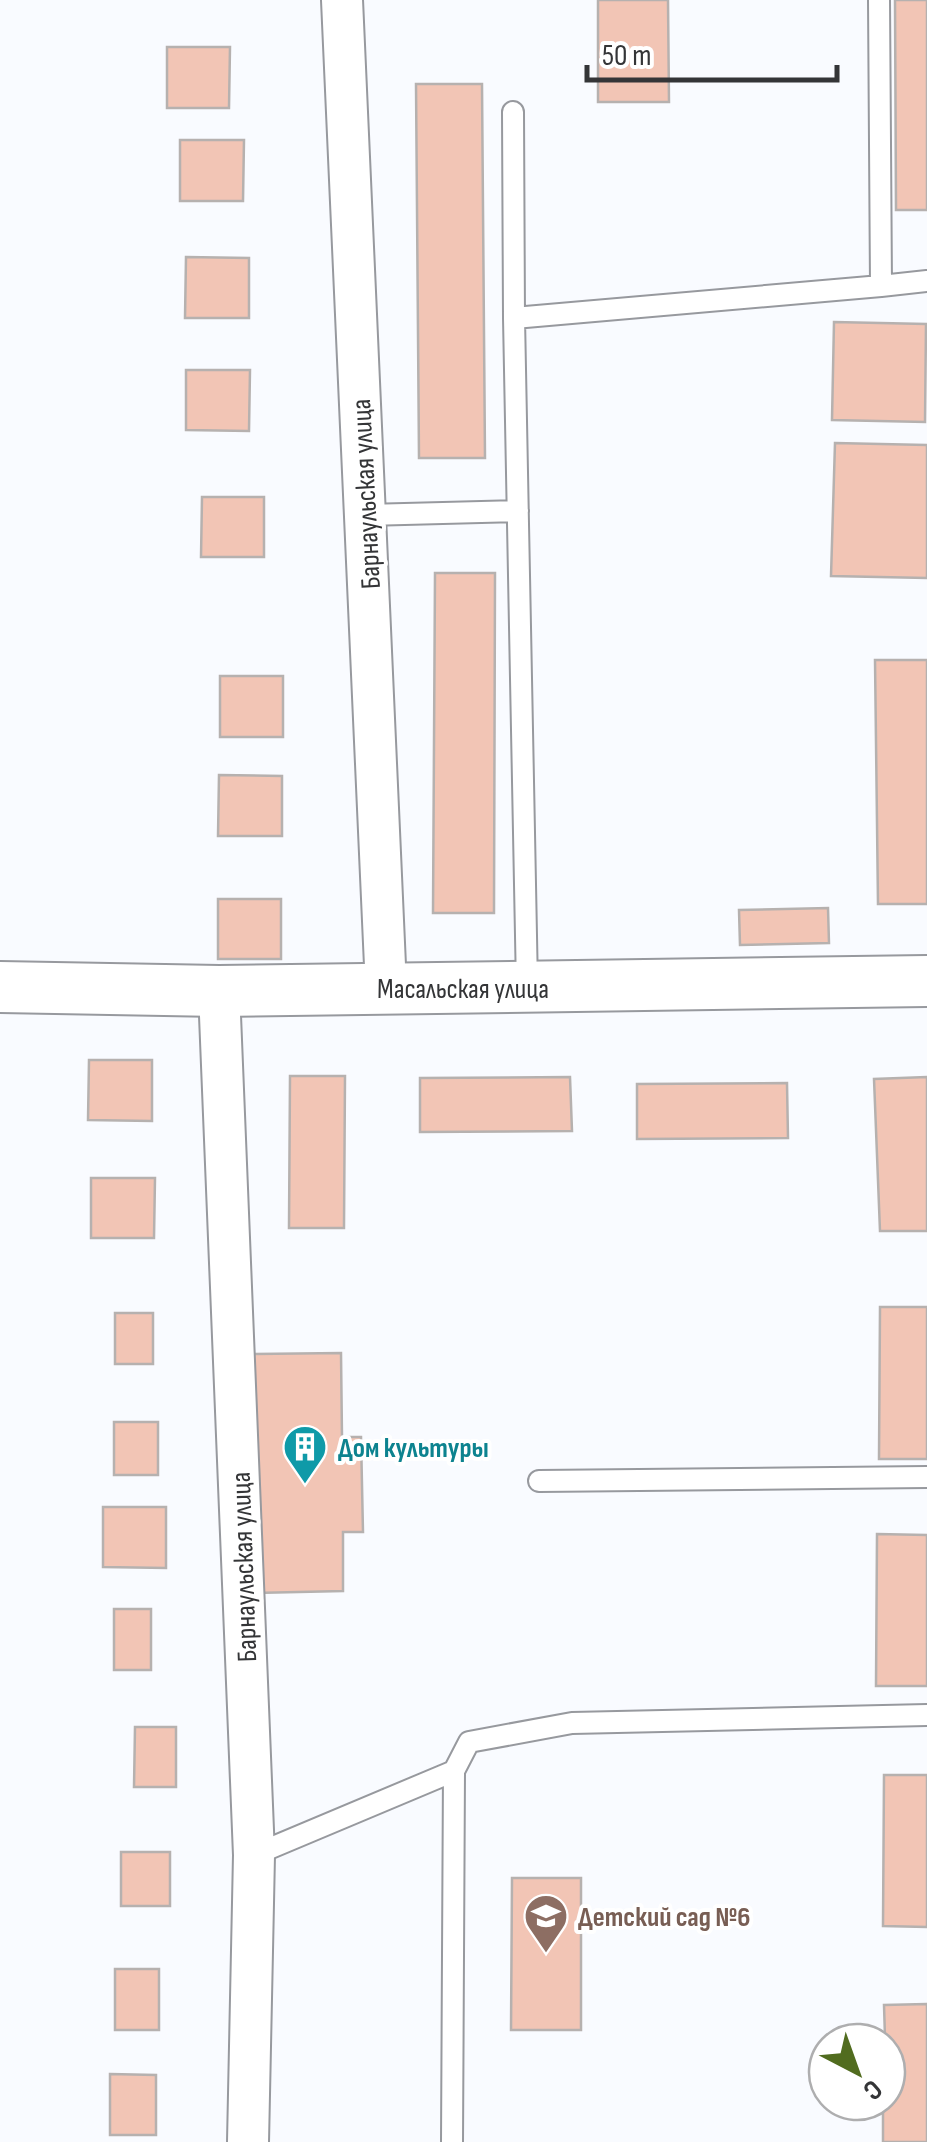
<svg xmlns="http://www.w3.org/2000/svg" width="927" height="2142" viewBox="0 0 927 2142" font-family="'Sofia Sans Condensed',sans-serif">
	<rect width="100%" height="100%" fill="#f9fbff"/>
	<path fill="#f2c5b5" stroke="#b6b1af" stroke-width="2.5" d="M598,0H668L669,102H598Z
		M895,0H927V210H896Z
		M167,47H230L229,108H167Z
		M416,84H482L485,458H419Z
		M180,140H244L243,201H180Z
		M186,257L249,258V318H185Z
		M834,322L926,324L925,422L832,420Z
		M186,370H250L249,431L186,430Z
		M835,443L927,445V578L831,576Z
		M202,497H264V557H201Z
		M435,573H495L494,913H433Z
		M875,660H927V904H878Z
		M220,676H283V737H220Z
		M219,775L282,776V836H218Z
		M218,899H281V959H218Z
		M828,908L829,943L740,945L739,910Z
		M89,1060H152V1121L88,1120Z
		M290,1076H345L344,1228H289Z
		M570,1077L572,1131L420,1132V1078Z
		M927,1077V1231H880L874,1079Z
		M787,1083L788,1138L637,1139V1084Z
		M91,1178H155L154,1238H91Z
		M880,1307H927V1459H879Z
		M115,1313H153V1364H115Z
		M341,1353L342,1437H361L363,1532H343V1591L250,1593L247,1354Z
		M114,1422H158V1475H114Z
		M103,1507H166V1568L103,1567Z
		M877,1534L927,1535V1686H876Z
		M114,1609H151V1670H114Z
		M135,1727H176V1787H134Z
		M884,1775H927V1927L883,1926Z
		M121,1852H170V1906H121Z
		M512,1878H581V2030H511Z
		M115,1969H159V2030H115Z
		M927,2004V2142H883V2102H887L884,2005Z
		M110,2074L156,2075V2135H110Z"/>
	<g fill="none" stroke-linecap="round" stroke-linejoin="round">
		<defs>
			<path id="service" d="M879,0L881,286L927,281
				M513,112L514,318
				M366,515L518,511
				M527,987L514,318L881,286
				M539,1481L927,1477
				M254,1855L454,1771
				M452,2142L454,1771L469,1742L572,1723L927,1715"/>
			<path id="minor" d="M342,0L386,988
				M219,991L254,1855L248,2142"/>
			<path id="tertiary" d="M0,987L219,991L927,981"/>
		</defs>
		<use href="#service" stroke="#97999e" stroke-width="24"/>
		<use href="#minor" stroke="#97999e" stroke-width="44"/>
		<use href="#tertiary" stroke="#97999e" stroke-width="54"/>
		<use href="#service" stroke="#fff" stroke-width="20"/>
		<use href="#minor" stroke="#fff" stroke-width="40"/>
		<use href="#tertiary" stroke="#fff" stroke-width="50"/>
	</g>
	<defs>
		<symbol id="building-pin" viewBox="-11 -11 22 30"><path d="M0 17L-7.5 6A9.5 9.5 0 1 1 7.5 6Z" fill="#0f9aa8" stroke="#fff"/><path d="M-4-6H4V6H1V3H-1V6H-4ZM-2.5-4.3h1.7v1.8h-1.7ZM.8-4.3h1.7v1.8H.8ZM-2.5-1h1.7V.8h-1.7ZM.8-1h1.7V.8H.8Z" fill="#fff"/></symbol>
		<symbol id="school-pin" viewBox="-11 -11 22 30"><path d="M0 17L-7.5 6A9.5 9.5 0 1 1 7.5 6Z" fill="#8d6e63" stroke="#fff"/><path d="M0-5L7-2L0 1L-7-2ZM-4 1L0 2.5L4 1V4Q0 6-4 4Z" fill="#fff"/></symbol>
	</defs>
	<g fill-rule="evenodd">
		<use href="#building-pin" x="280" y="1422" width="50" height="68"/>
		<use href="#school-pin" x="521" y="1891" width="50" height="68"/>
	</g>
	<g text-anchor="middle" stroke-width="8" stroke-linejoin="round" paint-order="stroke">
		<g font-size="28" fill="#343537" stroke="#fff">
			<text transform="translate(365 494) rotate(-93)" y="10">Барнаульская улица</text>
			<text x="463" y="998">Масальская улица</text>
			<text transform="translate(243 1567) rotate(-92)" y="10">Барнаульская улица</text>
		</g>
		<g font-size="28" font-weight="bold" fill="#0d838f" stroke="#fff" text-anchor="start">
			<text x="338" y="1457">Дом культуры</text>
		</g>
		<g font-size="28" font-weight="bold" fill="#785e54" stroke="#fff" text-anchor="start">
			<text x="578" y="1926">Детский сад №6</text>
		</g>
	</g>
	<g transform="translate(857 2072) rotate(139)"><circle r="48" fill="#ffffff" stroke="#aeaeaf" stroke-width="2.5"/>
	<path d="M0-8L18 38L0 25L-18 38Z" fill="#516c1f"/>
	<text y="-15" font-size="28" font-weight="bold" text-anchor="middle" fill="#343537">С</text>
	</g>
	<path d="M587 65v15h250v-15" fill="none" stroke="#343537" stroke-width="5"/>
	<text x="602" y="65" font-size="30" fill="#343537" stroke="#ffffff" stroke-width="8" paint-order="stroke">50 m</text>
</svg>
